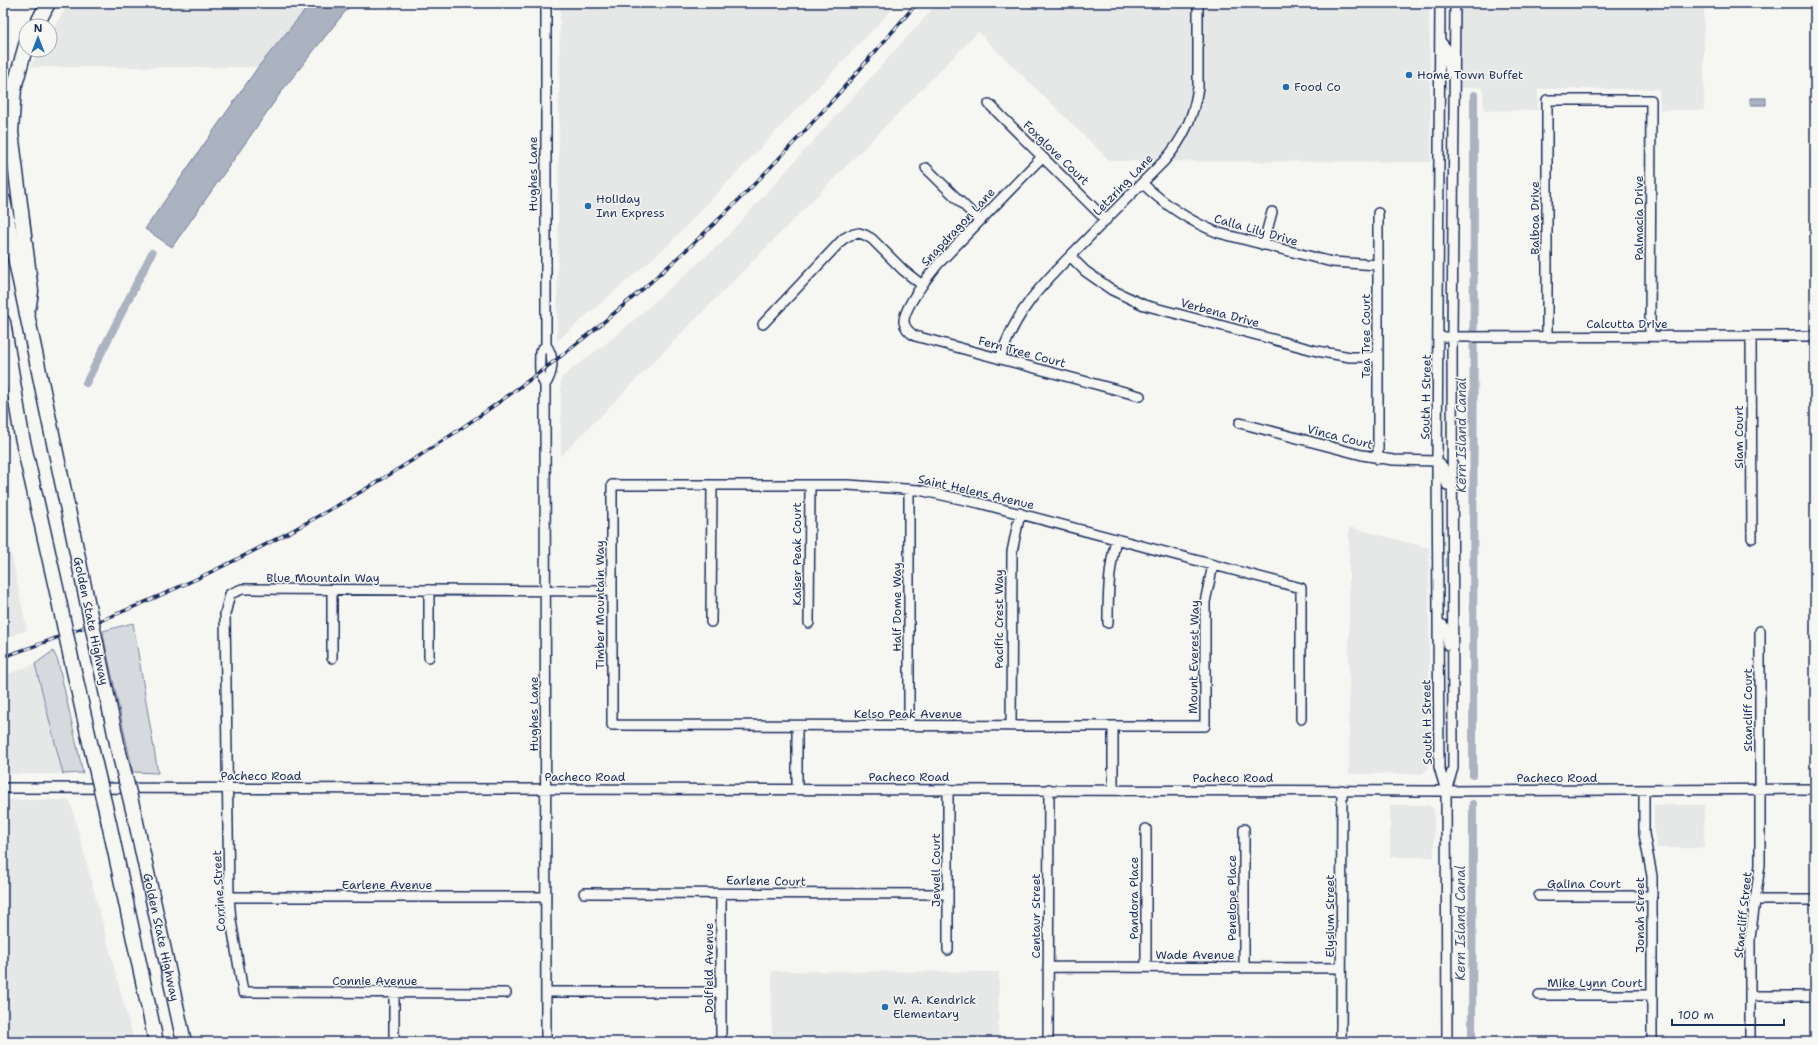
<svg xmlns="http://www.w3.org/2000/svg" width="1818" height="1045" viewBox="0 0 1818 1045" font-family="'Shantell Sans',sans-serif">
	<rect width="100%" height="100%" fill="#f6f6f2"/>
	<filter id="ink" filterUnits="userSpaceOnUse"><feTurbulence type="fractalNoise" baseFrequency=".025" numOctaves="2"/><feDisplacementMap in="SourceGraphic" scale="8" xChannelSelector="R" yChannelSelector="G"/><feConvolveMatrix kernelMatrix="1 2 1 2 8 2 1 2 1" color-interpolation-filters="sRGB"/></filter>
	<g filter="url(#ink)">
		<path fill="#e6e7e7" d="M69,3H311L258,67H30L40,50H50V33Z
			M560,3H898L667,246L557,341Z
			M938,3H1429L1431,162L1110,161L978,32L561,456V378L618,334L722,242Z
			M1461,3H1704V110H1660L1659,89H1538V110L1484,111L1483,87L1459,88Z
			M3,514L27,630L3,639Z
			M1349,527L1429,548V768L1422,774H1349Z
			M35,664L63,774H3V676Z
			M7,800H70L134,1042H3V802Z
			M1390,805H1428L1433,808L1434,812V857H1390Z
			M1654,805H1704V848H1657L1654,831Z
			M772,971L999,972L998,1042H772Z"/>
		<path fill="#d6d9dd" stroke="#78849e" d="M133,623L158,773L133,772L105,644L103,631Z
			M53,651L58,661L83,773L63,774L35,664Z"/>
		<path fill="#abb2c0" stroke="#717e99" d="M311,3H352L284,88L172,247L145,229L258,67Z
			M1750,98H1766V105H1750Z"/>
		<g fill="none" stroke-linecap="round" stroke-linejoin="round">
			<path stroke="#abb2c0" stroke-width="8" d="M86,383L152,253
				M1473,775L1474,95
				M1472,1042L1473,804"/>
			<defs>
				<path id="minor" d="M1440,3L1437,461L1439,767L1446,791
					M1440,41L1446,48L1450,73
					M989,104L1106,220
					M1042,157L938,264C929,275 903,309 904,322C905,329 910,333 915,336L1140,396
					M926,168L980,221
					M1142,183C1165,205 1188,221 1219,233L1332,262L1378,265
					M1263,245L1272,212
					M1070,256L1085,271L1112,290L1144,305L1317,351L1350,357H1378
					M763,324L843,239L850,235L859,233L865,235L872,239L903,270L922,285
					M1547,336V100H1651L1650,336
					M1751,336L1752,538
					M1438,337L1815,336
					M546,345L540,352C540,365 538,373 545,385L546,1042
					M1000,359C1017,305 1049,278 1087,239C1112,213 1138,187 1164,161C1184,139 1194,116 1198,87V3
					M545,385C553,373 555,357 546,345V3
					M1240,423L1362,455L1393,460L1437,461L1443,467L1447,485
					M1378,459V213
					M1213,565L1205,602V726L612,725V485H848L919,490L979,503L1301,588V719
					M332,590V658
					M711,622L712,485
					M809,623L810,485
					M1108,623C1108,591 1109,570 1116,539
					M1438,624L1443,625L1446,630L1448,645
					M429,657V590
					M909,726V489
					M1011,726L1012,552L1020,513
					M3,788L1446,791L1815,789
					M797,789V726
					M1113,789V726
					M1644,790V834L1652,876V1042
					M584,893L948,894
					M721,894V1042
					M1539,896H1652
					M229,897H546
					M1755,900H1815
					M948,950V789
					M1048,967L1341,968
					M1146,967V829
					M1244,968V829
					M394,992V1042
					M546,992H721
					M506,993L243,992L231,920L229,897L225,614L230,594L242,589L612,591
					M1539,995H1652
					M1750,996H1815
					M1048,1042L1049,789
					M1341,1042L1342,790
					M1447,1042L1446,791L1453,768L1452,336L1455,3
					M1750,1042V938L1760,865V631"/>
				<g id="highway">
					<path d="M36,26L48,3"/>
					<path d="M26,45L14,88L11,132L31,291L29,305"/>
					<path d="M3,200L85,591"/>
					<path d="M3,322L22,437L59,601"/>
					<path d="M97,648L118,748"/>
					<path d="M71,658L91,747"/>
					<path id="s1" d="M136,822L184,1042"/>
					<path d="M109,823L156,1042"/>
				</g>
			</defs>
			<use href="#minor" stroke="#1b2f5e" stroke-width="12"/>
			<use href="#highway" stroke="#1b2f5e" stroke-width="17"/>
			<use href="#minor" stroke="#f6f6f2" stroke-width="9"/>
			<use href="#highway" stroke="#f6f6f2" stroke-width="14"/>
			<defs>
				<path id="rail" d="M3,657C267,567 515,416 716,222C788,153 852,79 917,3"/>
			</defs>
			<use href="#rail" stroke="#1b2f5e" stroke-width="3.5"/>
			<use href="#rail" stroke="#f6f6f2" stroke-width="2" stroke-dasharray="6" stroke-linecap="butt"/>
			<defs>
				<path id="highway-bridge" d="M85,591L97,648
					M59,601L71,658
					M91,747L109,823
					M118,748L136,822"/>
			</defs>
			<use href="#highway-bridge" stroke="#1b2f5e" stroke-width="17" stroke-linecap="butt"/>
			<use href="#highway-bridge" stroke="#f6f6f2" stroke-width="14"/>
		</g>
	</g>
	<g fill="#1f6fb2" stroke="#f6f6f2" stroke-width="1.5">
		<circle cx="1409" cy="75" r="4"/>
		<circle cx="1286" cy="87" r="4"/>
		<circle cx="588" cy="206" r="4"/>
		<circle cx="885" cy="1007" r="4"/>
	</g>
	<g text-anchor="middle" stroke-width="3" stroke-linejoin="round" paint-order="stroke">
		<g font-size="12" fill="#1b2f5e" stroke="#f6f6f2" text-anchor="start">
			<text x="1417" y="79">Home Town Buffet</text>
			<text x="1294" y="91">Food Co</text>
			<text x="596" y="203">Holiday<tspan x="596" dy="14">Inn Express</tspan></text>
			<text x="893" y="1004">W. A. Kendrick<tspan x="893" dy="14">Elementary</tspan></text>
		</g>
		<g font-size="12" fill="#1b2f5e" stroke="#f6f6f2">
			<text transform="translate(1056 153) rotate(44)" y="4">Foxglove Court</text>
			<text transform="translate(533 174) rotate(-90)" y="4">Hughes Lane</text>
			<text transform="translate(1123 185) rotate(-46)" y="4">Letzring Lane</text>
			<text transform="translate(1535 218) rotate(-90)" y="4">Balboa Drive</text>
			<text transform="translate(1639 218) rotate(-90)" y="4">Palmacia Drive</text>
			<text transform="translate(958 227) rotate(-47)" y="4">Snapdragon Lane</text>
			<text transform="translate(1256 230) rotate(16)" y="4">Calla Lily Drive</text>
			<text transform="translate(1220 313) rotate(15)" y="4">Verbena Drive</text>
			<text x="1627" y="328">Calcutta Drive</text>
			<text transform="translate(1366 336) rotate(-90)" y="4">Tea Tree Court</text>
			<text transform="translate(1022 352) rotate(15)" y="4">Fern Tree Court</text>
			<text transform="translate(1426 397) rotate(-89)" y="4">South H Street</text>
			<text transform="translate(1340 437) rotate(14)" y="4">Vinca Court</text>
			<text transform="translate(1739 437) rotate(-90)" y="4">Siam Court</text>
			<text transform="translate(976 492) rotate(13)" y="4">Saint Helens Avenue</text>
			<text transform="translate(797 554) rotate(-90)" y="4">Kaiser Peak Court</text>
			<text x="323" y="582">Blue Mountain Way</text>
			<text transform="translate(600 605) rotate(-90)" y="4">Timber Mountain Way</text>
			<text transform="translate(897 607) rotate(-90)" y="4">Half Dome Way</text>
			<text transform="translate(999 619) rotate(-90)" y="4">Pacific Crest Way</text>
			<text transform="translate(91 621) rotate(78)" y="4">Golden State Highway</text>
			<text transform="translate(1194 657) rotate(-89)" y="4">Mount Everest Way</text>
			<text transform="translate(1748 710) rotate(-90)" y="4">Stancliff Court</text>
			<text transform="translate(534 714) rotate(-90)" y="4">Hughes Lane</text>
			<text x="908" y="718">Kelso Peak Avenue</text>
			<text transform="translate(1427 722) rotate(-91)" y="4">South H Street</text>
			<text x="261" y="780">Pacheco Road</text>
			<text x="585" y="781">Pacheco Road</text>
			<text x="909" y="781">Pacheco Road</text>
			<text x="1233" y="782">Pacheco Road</text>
			<text x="1557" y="782">Pacheco Road</text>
			<text transform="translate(936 870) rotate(-90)" y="4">Jewell Court</text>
			<text transform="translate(766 881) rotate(1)" y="4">Earlene Court</text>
			<text x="1584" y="888">Galina Court</text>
			<text x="387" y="889">Earlene Avenue</text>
			<text transform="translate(219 891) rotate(-93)" y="4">Corrine Street</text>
			<text transform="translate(1134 898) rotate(-90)" y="4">Pandora Place</text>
			<text transform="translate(1232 898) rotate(-90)" y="4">Penelope Place</text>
			<text transform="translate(1640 915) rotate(-90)" y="4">Jonah Street</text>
			<text transform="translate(1743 915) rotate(-84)" y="4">Stancliff Street</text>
			<text transform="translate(1036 916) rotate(-90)" y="4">Centaur Street</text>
			<text transform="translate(1330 916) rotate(-90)" y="4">Elysium Street</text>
			<text dy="4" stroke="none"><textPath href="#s1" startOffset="118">Golden State Highway</textPath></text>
			<text x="1195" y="959">Wade Avenue</text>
			<text transform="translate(709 968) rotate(-90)" y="4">Dolfield Avenue</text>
			<text x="375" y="985">Connie Avenue</text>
			<text x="1595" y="987">Mike Lynn Court</text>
		</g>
		<g font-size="13" font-style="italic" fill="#46567b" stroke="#f6f6f2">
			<text transform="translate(1461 435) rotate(-90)" y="5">Kern Island Canal</text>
			<text transform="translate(1460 923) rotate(-90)" y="5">Kern Island Canal</text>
		</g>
	</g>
	<rect width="1818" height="1045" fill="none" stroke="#f6f6f2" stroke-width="16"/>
	<rect x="8" y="8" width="1802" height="1029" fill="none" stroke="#1b2f5e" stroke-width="1.5" filter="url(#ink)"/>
	<g transform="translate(38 38)"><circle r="19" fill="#f6f6f2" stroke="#9ea6b7"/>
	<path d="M0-3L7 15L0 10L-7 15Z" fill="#1f6fb2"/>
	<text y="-6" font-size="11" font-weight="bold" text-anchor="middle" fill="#1b2f5e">N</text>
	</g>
	<path d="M1672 1019v6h112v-6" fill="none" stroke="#1b2f5e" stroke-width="2"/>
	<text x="1678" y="1019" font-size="12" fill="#1b2f5e" stroke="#f6f6f2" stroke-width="3" paint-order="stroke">100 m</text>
</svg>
